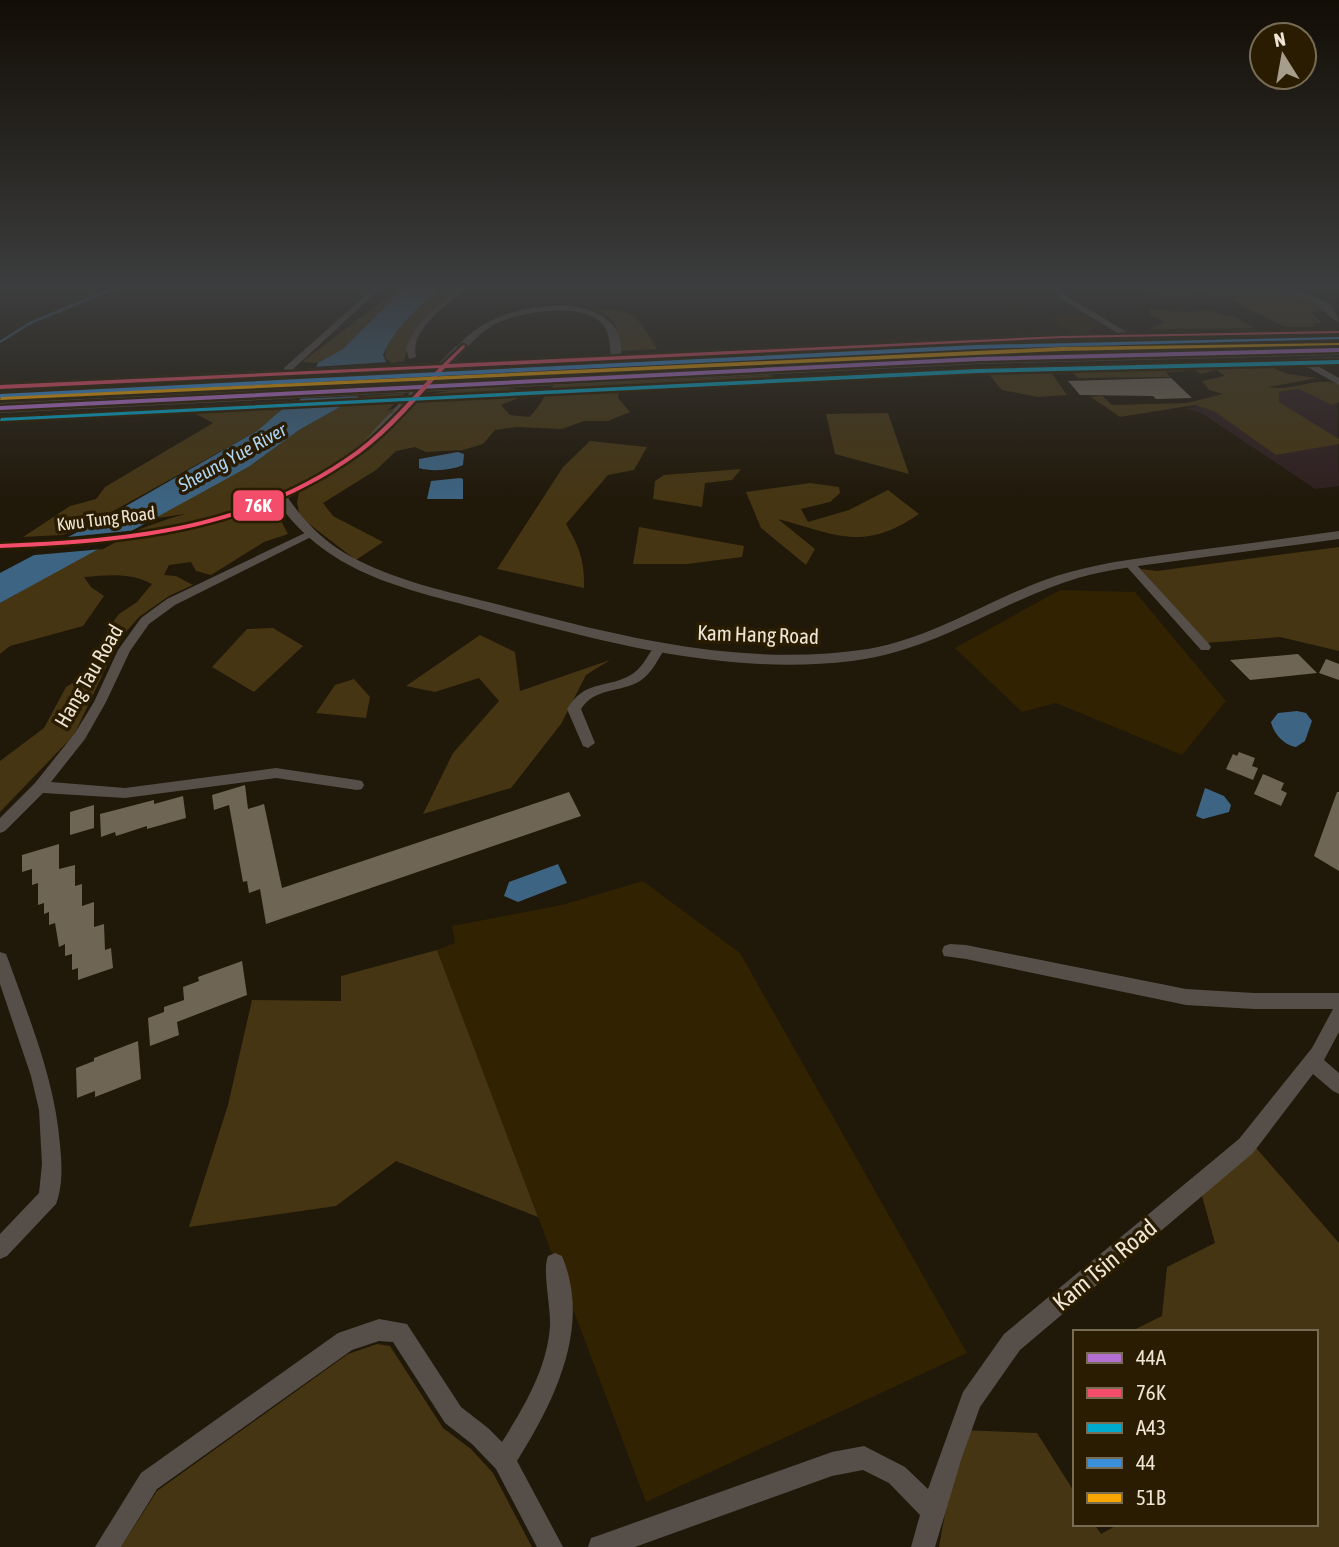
<svg xmlns="http://www.w3.org/2000/svg" width="1339" height="1547" viewBox="0 0 1339 1547" font-family="'Asap Condensed',sans-serif">
	<rect width="100%" height="100%" fill="#201809"/>
	<path fill="#312201" d="M1082,315L1104,326L1090,329L1091,333L1068,331L1048,318Z
		M1060,590L1135,592L1226,701L1182,755L1056,703L1022,712L955,648Z
		M643,881L740,953L967,1353L646,1502L437,950L455,943L452,926L562,905Z"/>
	<path fill="#301f1f" d="M1337,383L1339,486L1315,489L1203,414L1186,408Z"/>
	<path fill="#453512" d="M402,286H406L338,354L318,363L302,362Z
		M445,286H463C432,311 414,322 404,361L392,363L385,358C382,337 428,298 445,286Z
		M1152,286C1204,286 1295,277 1338,309L1311,312L1322,323L1313,324L1314,327H1285L1227,298L1206,294L1169,297L1136,288Z
		M595,309C637,311 636,314 657,349L620,351C617,326 618,320 595,309Z
		M1151,309L1187,312L1212,310L1220,315L1235,316L1254,328L1149,329L1165,322L1149,314Z
		M1262,364L1288,374L1317,378L1268,387C1292,392 1316,376 1339,384V402L1332,405L1299,389L1279,392V402L1339,439V444L1276,455L1214,411L1195,405L1120,417L1091,397L1102,396L1112,405L1187,403L1223,394L1209,390L1202,381L1225,376L1216,370L1201,374L1187,366Z
		M1179,366L1186,371L1166,372L1170,377L1078,378L1072,372L1054,373L1052,374L1067,395L1038,397L1002,390L986,371Z
		M768,375L780,379L771,382L619,391L618,398L630,412L608,421H584L562,429L516,427L495,430L483,444L463,450L426,452L415,447L396,451L376,470L323,503L333,516L383,542L356,560L300,517L297,502L300,488L258,496L271,502L288,534L264,542L211,575L196,571L191,562L169,565L164,575L176,576L193,585L169,596L139,617L119,640L74,735L0,812V761L44,728L66,687L91,672L90,662L105,641L108,629L119,614L137,602L152,584C130,572 107,575 84,577L91,587L104,596L83,626L10,646L0,654V603C60,570 118,532 185,514L150,519L250,466L299,430L358,397L405,393L387,411C401,406 414,399 428,395C455,388 507,385 533,392L501,405L510,415L529,417C540,408 543,395 554,385Z
		M299,401C281,407 272,419 257,431L83,528L62,535L23,537L70,506L96,499L105,487L213,423L196,414L211,407Z
		M888,413L909,474L835,454L826,414Z
		M590,441L647,447L634,470L608,475L566,524C579,546 585,562 584,588L497,569L563,467Z
		M741,469L732,480L705,483L702,507L653,499L655,481L664,475Z
		M810,483L839,487L840,493L830,502L801,509L808,522L849,510L888,490L919,514C864,552 837,535 778,519L815,549L806,565L761,528L746,492Z
		M639,527L744,546L742,557L687,564H633Z
		M1339,547V651L1280,637L1206,643L1141,569L1157,571Z
		M273,628L303,646L254,692L212,667L247,629Z
		M480,635L515,652L520,691L610,660L586,675L561,724L511,788L423,814L453,753L499,701L479,678L435,692L406,686Z
		M354,679L370,697L366,718L316,713L335,685Z
		M437,950L538,1217L396,1161L336,1206L189,1227L228,1105L252,1000L341,1001V976Z
		M1250,1141L1339,1243V1547H939L960,1430L1037,1433L1075,1493V1524H1094L1101,1534L1119,1524H1316V1332H1130L1162,1316L1167,1267L1215,1243L1199,1185Z
		M377,1344L390,1346L443,1428L471,1449L493,1473L532,1547H121L157,1491L348,1354Z"/>
	<path fill="#3d6482" d="M406,286H445C421,304 395,327 383,355L386,362L358,397L299,430L250,466L0,603V573L119,510L257,431C272,419 281,407 299,401L318,363L343,349Z
		M458,452L464,454L463,465C452,470 432,472 419,468V459Z
		M460,478L463,479V499H427L431,481Z
		M1297,711L1306,713L1312,721L1305,741L1296,747C1283,745 1273,732 1271,722L1278,713Z
		M1205,788L1224,796L1231,805L1229,812L1203,819L1196,816Z
		M558,864L567,883L518,902L504,896L509,882Z"/>
	<path fill="#201809" d="M389,362L363,396L293,399L313,367Z
		M138,530L103,549L24,556L58,538Z"/>
	<g fill="none" stroke-linecap="round" stroke-linejoin="round">
		<path stroke="#3d6482" stroke-width="2.5" d="M0,342L30,323L120,286
			M64,415L296,402"/>
	</g>
	<path fill="#6e6554" d="M1171,378L1192,398L1156,399L1153,396L1080,395L1068,381Z
		M1298,654L1317,673L1250,680L1230,660Z
		M1326,659L1339,664V680L1319,673Z
		M1239,752L1255,758L1252,766L1258,768L1253,780L1226,769L1233,754L1237,756Z
		M1263,774L1284,783L1281,790L1287,793L1281,806L1254,794Z
		M245,785L248,809L264,804L282,888L569,792L581,816L266,924L260,889L249,893L247,881L243,882L229,805L214,810L212,795Z
		M1337,792H1339V871L1314,856Z
		M183,796L186,818L147,829V826L116,836L115,832L101,837L100,814L154,800V804Z
		M94,805V828L70,835V812Z
		M59,844V869L75,865V886L82,884V906L94,902V927L104,924L105,950L111,948L113,968L78,980V968L72,970V954L65,956V944L59,947L55,923L49,925V912L44,914V903L38,905V883L32,885V869L22,872V855Z
		M242,961L247,995L177,1022L179,1035L150,1046L148,1018L164,1012V1007L184,1000L183,987L199,981L198,977Z
		M138,1041L141,1079L95,1097V1091L77,1098L76,1068L94,1061V1058Z"/>
	<g fill="none" stroke-linecap="round" stroke-linejoin="round">
		<path fill="#564f49" fill-rule="evenodd" d="M376,286H383L291,371L290,376H284V368Z
			M462,286H470C451,303 409,327 416,357L409,359L406,349C415,322 440,303 462,286Z
			M1053,286H1060L1065,295L1133,336L1126,338L1059,298Z
			M1262,286C1285,286 1335,295 1339,322C1327,318 1324,306 1312,301C1296,295 1277,294 1262,286Z
			M309,531L314,534L313,536L175,605L149,624L130,651L106,702L85,739L51,782L125,788L276,768L357,780L362,781L364,785L362,789L357,790L276,778L125,798L43,793L5,831L0,833V818L35,783L75,733L94,702L118,650L141,618L167,599Z
			M1131,562L1135,563L1209,644L1211,647L1209,650H1201L1127,567L1125,565Z
			M658,646L664,650C657,661 652,673 640,681C620,693 595,687 581,709L595,743L588,748L583,746L567,709C585,680 603,689 629,676C641,670 646,658 654,647Z
			M950,944L966,945L1186,989L1254,993H1339V1032L1324,1060L1339,1073V1094L1333,1091L1313,1074L1253,1153L1020,1350L980,1407L962,1457L935,1547H911L920,1515L889,1483L863,1470L832,1476L635,1547H588L591,1538L600,1535L832,1452L864,1446L905,1467L928,1489L963,1392L1004,1334L1239,1139L1312,1048L1333,1009H1254L1186,1005L966,959L944,956L942,951L944,946Z
			M0,952L6,954L8,959C30,1021 55,1080 60,1145C62,1164 63,1186 56,1204L7,1256L0,1259V1234L39,1193L42,1164L39,1110L31,1076L0,984Z
			M555,1253L562,1256C592,1327 554,1402 517,1461L563,1547H537L496,1469L472,1444L445,1423L393,1342L379,1341L352,1350L157,1489L121,1547H95L141,1473L338,1333L379,1319L407,1324L461,1407L488,1428L502,1442C524,1407 547,1369 550,1326C551,1307 542,1270 548,1256Z"/>
		<path fill="#564f49" fill-rule="evenodd" d="M563,305C595,308 628,321 620,360L611,358C610,348 610,334 604,326C585,300 519,312 495,324C481,332 472,342 462,353L453,351C482,316 519,307 563,305Z
			M1339,357V363L1314,364L1339,378V385L1297,361L1302,358Z
			M398,409L404,412L402,414C367,453 334,475 288,498C304,521 323,541 348,555C395,581 449,592 500,605C621,637 742,668 868,649C940,637 1000,591 1070,572C1109,561 1150,557 1190,551C1240,545 1289,538 1339,531V539C1287,546 1235,553 1183,560C1148,565 1112,568 1078,578C999,602 936,651 852,661C725,676 603,642 481,609C402,588 329,574 278,503C187,536 96,547 0,550V542C108,539 214,528 311,477C329,468 349,455 364,441C374,432 385,414 398,409Z"/>
		<path fill="#594f4a" fill-rule="evenodd" d="M1339,329V335L1062,340L0,391V383L1062,334Z"/>
		<path fill="#5d524a" fill-rule="evenodd" d="M1339,345V355L978,364L0,413V403L978,354Z"/>
		<path stroke="#564f49" stroke-width="10" d="M398,412L458,351"/>
		<defs>
			<path id="bus-1" d="M1339,348V352L978,361L0,410V406L978,357Z"/>
			<path id="bus-2" d="M1339,331V333L1062,338L445,368C418,397 392,430 359,454C251,532 129,543 0,548V544C126,539 251,528 356,451C388,427 413,396 439,368L0,389V385L442,365L463,345L465,346V347L448,364L1062,336Z"/>
			<path id="bus-3" d="M1339,360V364L978,373L0,421L1,418L978,369Z"/>
			<path id="bus-4" d="M1339,337V339L977,349L0,398V394L977,345Z"/>
			<path id="bus-5" d="M1339,343V345L1062,351L0,400L1,397L1062,347Z"/>
		</defs>
		<use href="#bus-1" stroke="#291c00" stroke-width="5"/>
		<use href="#bus-2" stroke="#291c00" stroke-width="5"/>
		<use href="#bus-3" stroke="#291c00" stroke-width="5"/>
		<use href="#bus-4" stroke="#291c00" stroke-width="5"/>
		<use href="#bus-5" stroke="#291c00" stroke-width="5"/>
		<use href="#bus-1" fill="#b36fd0" fill-rule="evenodd"/>
		<use href="#bus-2" fill="#f44d6c" fill-rule="evenodd"/>
		<use href="#bus-3" fill="#00a9ce" fill-rule="evenodd"/>
		<use href="#bus-4" fill="#3a90db" fill-rule="evenodd"/>
		<use href="#bus-5" fill="#f7a600" fill-rule="evenodd"/>
	</g>
	<linearGradient id="sky" x2="0" y2="1"><stop stop-color="#120d05"/><stop offset="0.57" stop-color="#3c3d3e"/><stop offset="1" stop-color="#3c3d3e" stop-opacity="0"/></linearGradient>
	<rect width="1339" height="503" fill="url(#sky)"/>
	<g text-anchor="middle" stroke-width="7" stroke-linejoin="round" paint-order="stroke">
		<g font-size="18" fill="#eee5d4" stroke="#291c00">
			<text transform="translate(106 519) rotate(-7)" y="6">Kwu Tung Road</text>
		</g>
		<g font-size="19" font-style="italic" fill="#aed5f6" stroke="#291c00">
			<text transform="translate(232 457) rotate(-29)" y="7">Sheung Yue River</text>
		</g>
		<g font-size="21" fill="#eee5d4" stroke="#291c00">
			<text transform="translate(758 635) rotate(2)" y="7">Kam Hang Road</text>
			<text transform="translate(89 676) rotate(-60)" y="7">Hang Tau Road</text>
		</g>
		<g font-size="24" fill="#eee5d4" stroke="#291c00">
			<text transform="translate(1105 1265) rotate(-40)" y="8">Kam Tsin Road</text>
		</g>
	</g>
	<rect stroke="#291c00" stroke-width="2.5" x="232" y="489" width="53" height="33" rx="7" fill="#f44d6c"/>
	<g font-size="19" text-anchor="middle" font-weight="bold" fill="#fff">
		<text x="258" y="512">76K</text>
	</g>
	<rect x="1073" y="1330" width="245" height="196" fill="#291c00" stroke="#786c55" stroke-width="2"/>
	<rect x="1087" y="1353" width="35" height="10" fill="#b36fd0" stroke="#786c55" stroke-width="2"/>
	<text x="1136" y="1365" font-size="21" fill="#eee5d4">44A</text>
	<rect x="1087" y="1388" width="35" height="10" fill="#f44d6c" stroke="#786c55" stroke-width="2"/>
	<text x="1136" y="1400" font-size="21" fill="#eee5d4">76K</text>
	<rect x="1087" y="1423" width="35" height="10" fill="#00a9ce" stroke="#786c55" stroke-width="2"/>
	<text x="1136" y="1435" font-size="21" fill="#eee5d4">A43</text>
	<rect x="1087" y="1458" width="35" height="10" fill="#3a90db" stroke="#786c55" stroke-width="2"/>
	<text x="1136" y="1470" font-size="21" fill="#eee5d4">44</text>
	<rect x="1087" y="1493" width="35" height="10" fill="#f7a600" stroke="#786c55" stroke-width="2"/>
	<text x="1136" y="1505" font-size="21" fill="#eee5d4">51B</text>
	<g transform="translate(1283 56) rotate(349)"><circle r="33" fill="#291c00" stroke="#786c55" stroke-width="2"/>
	<path d="M0-5L12 26L0 18L-12 26Z" fill="#a69d8d"/>
	<text y="-10" font-size="19" font-weight="bold" text-anchor="middle" fill="#eee5d4">N</text>
	</g>
</svg>
